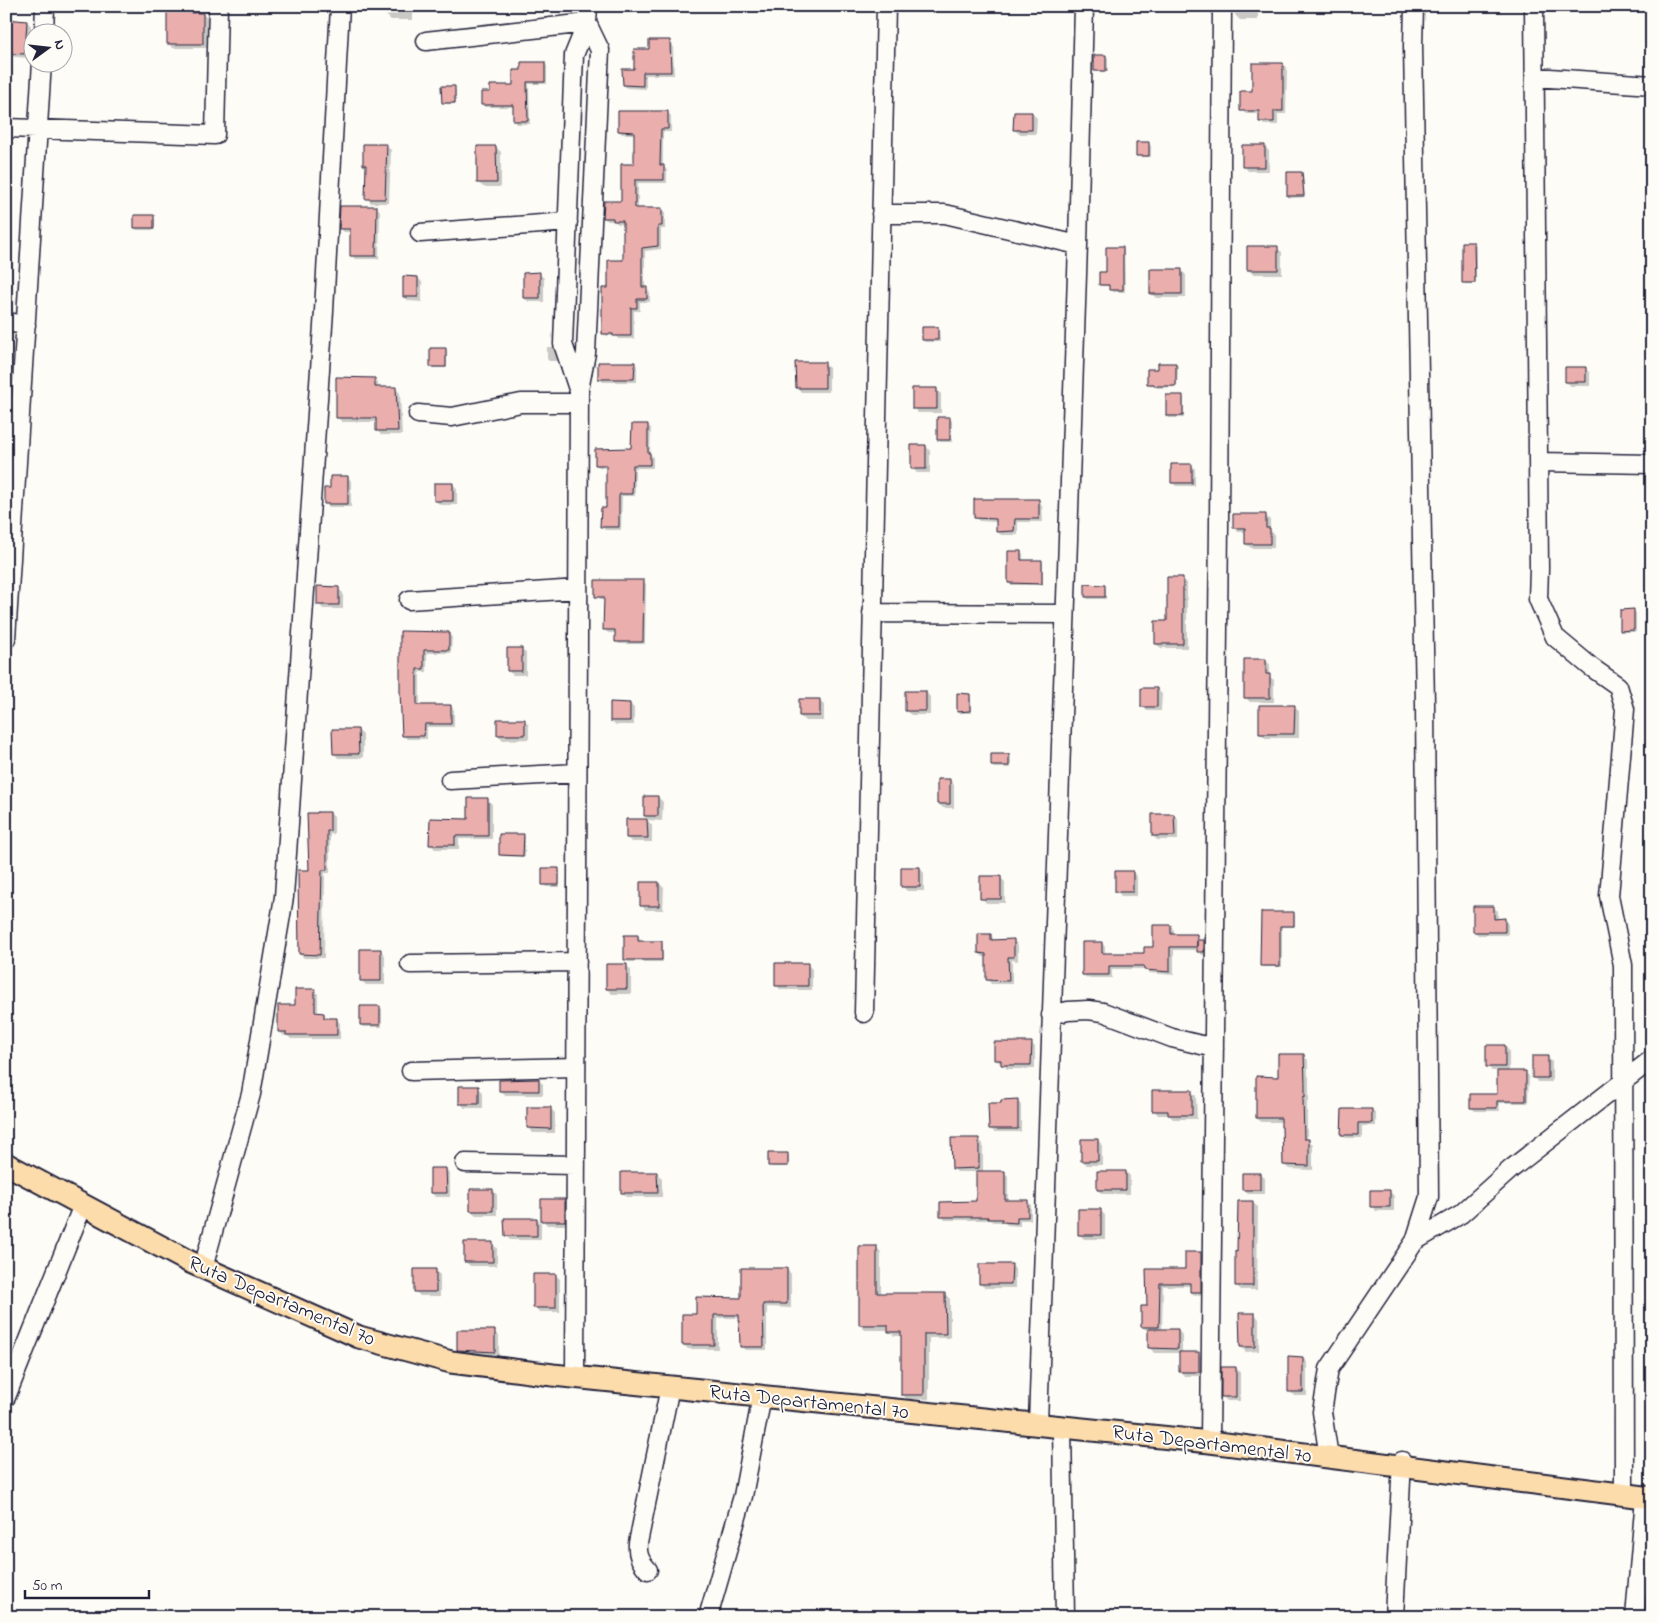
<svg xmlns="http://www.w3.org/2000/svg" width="1658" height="1623" viewBox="0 0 1658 1623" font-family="'Indie Flower',sans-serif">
	<rect width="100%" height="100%" fill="#fdfcf7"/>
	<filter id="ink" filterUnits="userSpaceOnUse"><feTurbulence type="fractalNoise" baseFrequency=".02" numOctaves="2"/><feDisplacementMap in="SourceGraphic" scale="10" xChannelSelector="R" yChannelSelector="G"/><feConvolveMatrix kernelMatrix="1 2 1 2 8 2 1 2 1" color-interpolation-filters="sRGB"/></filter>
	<g filter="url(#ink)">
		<path fill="#0003" d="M166,6H181V8H168Z
			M386,6H410L413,9V20H391L386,15Z
			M508,6H523L524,11H512Z
			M1235,6H1258V20H1240L1235,15Z
			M1318,6H1333V8H1320Z
			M203,14L207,18V48H173L168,43Z
			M6,19L27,22L31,26L28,58L6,56Z
			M670,41L673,45L674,75H646V89L627,88L624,85L650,50Z
			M1106,56L1108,58V72H1097L1095,70Z
			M545,63L547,66V84H529L530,124H517L515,121V107H485L483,105L491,94L514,86L522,72Z
			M1283,64L1287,68L1286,114H1278V125H1264L1260,121V114H1246L1242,110L1253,92Z
			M454,88L456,90V104H445L443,102Z
			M667,112L671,116V132H663V166L667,170V183H638V209H662L665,212V229H661V249L645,251V288L650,292V302H640V311H634V339H618L616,336H607L603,333L609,289L625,261L624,224H618L615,221H608L604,218L622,202L636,166L635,134H622L619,131Z
			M1032,113L1037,118L1036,134H1019L1015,130Z
			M1149,144L1151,146V157H1139L1138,155Z
			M386,146L391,150L389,203H371L367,198V167L364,164Z
			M1264,146L1269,151V171H1248L1244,166Z
			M496,147L501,152V187H483L478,182Z
			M1301,173L1303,175L1305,197L1290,198L1288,196Z
			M6,193L9,195L7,210H6Z
			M377,207L380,211L379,259H355L351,255V232H344L340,228Z
			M153,217L155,219V230H137L135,228Z
			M1474,243L1476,245V284H1465L1463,282Z
			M1122,248L1124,250L1125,292H1112L1111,286H1102L1100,284Z
			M1277,248L1282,252V274H1253L1248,270Z
			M1181,270L1186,275V298H1156L1151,293Z
			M539,274L544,278V302H529L524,298Z
			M418,278L422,282V302L409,301L404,297Z
			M937,328L939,330L940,342H925L923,340Z
			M547,347H552L554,349L558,361H549L547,359Z
			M445,349L447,351V368H433L431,366Z
			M634,363L637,366V382H603L599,379Z
			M824,363L829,368V392H801L797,387Z
			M1176,364L1178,366L1177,387L1158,388L1148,384L1159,370Z
			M1646,364H1652V379L1646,375Z
			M1585,369L1590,373V386H1571L1566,382Z
			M374,379L378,383V388H395L400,393L402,435H381L377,430V422H342L338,418Z
			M936,389L941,394V413H918L914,408Z
			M1182,396L1184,398V418H1169L1167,416Z
			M950,419L952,421V442H940L938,440Z
			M648,426L651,428L650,454L653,457V468H635V496H622L621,530H605L602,527L607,509V468L599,467L596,465L632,450Z
			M926,446L930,451V473H917L912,468Z
			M1192,465L1195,469V486H1176L1173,483Z
			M348,477L351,481V507H329L325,503L332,489Z
			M453,484L457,489V505H440L435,500Z
			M1039,501L1042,505L1043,522H1018V535H1001L997,531V522L979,521L975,517Z
			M1265,515L1270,520V530L1274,534V548H1251L1246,544V532H1238L1234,527Z
			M1021,552L1023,554V561H1041L1043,563V585H1011L1009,583Z
			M1182,579L1187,583V648H1161L1156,644L1168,622Z
			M643,581L646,584L645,644H619L617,641L616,633H608L605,630V599H600L597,596Z
			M1104,586L1106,588V599H1088L1086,597Z
			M338,588L343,593V609H323L319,604Z
			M1634,611L1636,613V632H1624L1622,630Z
			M401,632L448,634L452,637L451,653H427V672H420V706H451L454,710V727H427V739H407L403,735Z
			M521,649L526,653V675H513L508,671Z
			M1266,660L1270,665V677L1274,680V702H1250L1245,697Z
			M1157,689L1162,694L1161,711H1147L1142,706Z
			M926,692L930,697V715H911L906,711Z
			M969,695L971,697V713H960L958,711Z
			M819,700L824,705V721H805L800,716Z
			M630,704L634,708V725H616L611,721Z
			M1294,707L1299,711V738H1265L1260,733Z
			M524,720L529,725V739L503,740L498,735Z
			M358,730L363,735V758H338L334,753Z
			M1009,755L1011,757V768H994L992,766Z
			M950,780L954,785V808H943L939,804Z
			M658,797L663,802L662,821L647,820L652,825V842H632L627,838V820H649L645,816Z
			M487,799L492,804V839H459V849H435L431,845L470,820Z
			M330,813L334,817V834H330V873H325L324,958H304L300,954L310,871Z
			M1174,815L1178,819V840H1157L1153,836Z
			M523,835L525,837V857L502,856L500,854Z
			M920,868L924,873V891H907L902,886Z
			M558,869L560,871V887H546L544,885Z
			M1133,872L1137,877V896H1121L1117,891Z
			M1000,877L1005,882V903H986L982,898Z
			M659,883L664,888L663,910H646L641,905Z
			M1493,907L1498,911V920H1504L1508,924V935H1478L1474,931Z
			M1262,913H1293L1295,915V927H1282V967H1263L1261,965Z
			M1170,926L1174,930V935H1197L1200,941H1204L1207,944V955H1202L1198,950H1174V975L1149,973L1144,969H1112V978H1087L1083,975L1102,943L1105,947V954H1145L1154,949Z
			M638,936L640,938L639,942L661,943L663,945V962H628L626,960Z
			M991,936L995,941H1014L1018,945V961L1012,960V984H991L988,980L987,957H983L979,953Z
			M380,950L385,955V985H366L361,980Z
			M807,964L812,969V990H781L777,986Z
			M626,965L631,970V994H612L607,989Z
			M314,990L318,994V1014H324L328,1019H336L340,1023V1039H291L288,1036H284L280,1032L296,1006Z
			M380,1008L382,1009V1027H363L361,1025Z
			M1031,1043L1035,1047V1069H1007L1002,1063H1000L995,1059Z
			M1505,1046L1509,1051V1072L1526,1073L1529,1076L1528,1103H1499L1500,1111H1475L1472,1108L1498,1096V1071H1492L1487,1066Z
			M1303,1055L1308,1060V1075L1309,1077V1101H1307V1140L1313,1144V1170L1289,1169L1284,1165L1282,1122H1261L1257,1118L1279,1078Z
			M1547,1058L1552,1062V1082H1538L1533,1077Z
			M538,1080L543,1084V1095H505L500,1090Z
			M478,1088L483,1092V1108H465L460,1103Z
			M1192,1092L1196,1096L1197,1119H1173L1169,1115H1158L1154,1110Z
			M1017,1101L1021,1105V1132H994L990,1128L1002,1104Z
			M550,1108L555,1113V1133H533L529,1128Z
			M1372,1110L1376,1114V1126H1362V1138H1347L1343,1135Z
			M979,1139L983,1144V1173H1005L1008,1176V1201L1028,1202L1031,1205V1220H1020V1226L1007,1225L1004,1222H993L991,1220H945L942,1216L977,1202V1172H957L953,1168Z
			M1098,1140L1102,1145V1165H1087L1082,1160Z
			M787,1154L789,1156V1167H772L770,1165Z
			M446,1169L450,1174V1197H435L431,1192Z
			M1126,1172L1130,1176V1194H1102L1098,1190Z
			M657,1174L662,1178V1197H627L622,1192Z
			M1260,1174L1265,1178V1194H1248L1243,1189Z
			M493,1190L497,1195V1215H476L471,1211Z
			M1390,1192L1394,1196V1211H1376L1372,1206Z
			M565,1201L569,1205V1225H547L543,1220Z
			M1253,1203L1258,1207L1257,1290H1241L1236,1285L1239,1253Z
			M1100,1210L1105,1215V1239H1084L1079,1234Z
			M537,1219L541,1223V1240H510L506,1236Z
			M492,1244L497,1248V1266H470L465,1261Z
			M876,1247L881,1252V1294H945L950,1299V1338H929V1399H907L902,1394V1336H894L889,1330H865L860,1325Z
			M1201,1254L1204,1257V1295H1194L1191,1292V1286H1163L1162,1330H1178L1182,1335V1353H1198L1203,1358V1376H1185L1180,1371V1353H1154L1150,1348L1149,1330H1146L1142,1326L1148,1308V1270H1186Z
			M1011,1265L1015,1269V1288H985L980,1284Z
			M787,1269L791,1274V1308L767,1307V1350H745L741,1346V1318H718V1349H688L683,1344L697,1316L742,1299Z
			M435,1270L440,1275V1296H420L415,1291Z
			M555,1275L560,1279V1312H539L535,1307Z
			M1255,1314L1259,1319V1351L1246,1352L1241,1347Z
			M494,1332L499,1336V1356L463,1354L458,1350Z
			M1303,1358L1307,1362V1396H1294L1290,1391Z
			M1236,1368L1240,1372V1401H1227L1222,1396Z"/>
		<path fill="#eaaead" stroke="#22223b" d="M167,12L203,13V44H167Z
			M6,19L27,21L25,54L6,53Z
			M649,40H670L671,72H643V86L623,85L622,69H634V49H649Z
			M1094,55H1106V71H1094Z
			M521,62H545V82H527L528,121H513V105H481V92H490V85H513V70H521Z
			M1252,63H1283V111H1274V122H1259V111H1240V91H1252Z
			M441,86H455V103H442Z
			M618,111H668V129H661L660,165H664V180H635V208H662V226H658V246L642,248V287H647V299H637V308H631V336H613V334H602V288H608V260H623V221H613V218H603L604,201H621V164H634V132L618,131Z
			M1014,112H1032V130H1013Z
			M1136,142H1149V156H1136Z
			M363,144H387L385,199H365L366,165H363Z
			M1242,145H1265V167H1242Z
			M477,146H496L497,183H477Z
			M1287,172H1302L1304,196H1287Z
			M340,206H377L376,256H350V229H339Z
			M134,215H154V228H134Z
			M1462,242H1474L1475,283H1462Z
			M1247,246H1278V270H1247Z
			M1106,247H1123V290H1109V285H1099V272H1106Z
			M1150,269H1182V294H1150Z
			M540,272V298H523V273Z
			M403,276L418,277V297H403Z
			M922,327H938V340H922Z
			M430,348H446V367H430Z
			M598,362H635L634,379H598Z
			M795,362H825V388H796Z
			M1158,363H1176V386H1154V384H1147V369H1158Z
			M1565,367H1586V382H1565Z
			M336,377L375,378V387H396L398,431H376V418H336Z
			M912,388H937V409H912Z
			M1166,395H1183V416H1166Z
			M937,417H950V440H937Z
			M632,424H648V453H650V465H633L632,494H620L619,496V527H600L601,508H606V465H595V449L631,448Z
			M911,445H926V469H911Z
			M1171,464H1192V483H1171Z
			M330,476H348V504H324V488H330Z
			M434,483H453V501H434Z
			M974,499H1039V519H1015L1014,531L996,532V519L974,518Z
			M1233,514H1266V528H1270V544H1245V528H1233Z
			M1008,551H1021V560H1042V584L1008,583Z
			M1167,577H1183V644H1155V621H1167Z
			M595,580H644L643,642H615V630H603L604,597H595Z
			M1085,584L1105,585V597H1085Z
			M317,586L339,587V605H317Z
			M1634,609V630L1620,631V610Z
			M400,631L449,632V650H424V669H417V705H451V724H425L424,736H402L400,691Z
			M507,648H522V671H507Z
			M1244,659H1266V674H1270V698H1244Z
			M1141,688H1157V707H1141Z
			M905,691H926V711H905Z
			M957,693L970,694V711L957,712Z
			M799,699H820V716H799Z
			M610,702L630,703V721H610Z
			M1259,705H1295L1294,734H1259Z
			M497,719H525V735H497Z
			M332,729H358L359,754H333Z
			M991,754H1009V766H991Z
			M937,779H950V804H937Z
			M644,796H658V816H644Z
			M468,798H488V836H455V845H429L430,818L468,819Z
			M317,812H330V831H327V870H322L320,955L299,954L298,870H309L307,813H317Z
			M1152,814H1174L1175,836H1152Z
			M626,819H647L648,838H626Z
			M499,834H524L523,856L499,855Z
			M901,867H920V887H901Z
			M542,868H559V885H542Z
			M1115,871H1133V892H1115Z
			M980,876H1001V899H980Z
			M640,882H659V906H640Z
			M1473,906H1494V919L1505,918V932H1473Z
			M1261,912H1294V926H1280V966H1260Z
			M1153,925H1171V934H1197V940H1204V952H1197V941V947H1170V972L1144,970V966H1109V975H1082V942H1102V953H1144V947H1153Z
			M978,934H991V940L1014,939V957H1008L1009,981L986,980V954L978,953Z
			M624,935H638V941H662V960H624Z
			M360,949H381V981H360Z
			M775,963H808V986H775Z
			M606,964H627V989H606Z
			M295,989H315V1012L324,1013V1018H337V1035H286V1032H278V1005H295Z
			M360,1006H380V1025H360Z
			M994,1042H1032L1031,1065H1001V1060H994Z
			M1486,1045H1505V1067H1486Z
			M1278,1054H1304L1305,1083V1097H1303L1304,1139H1309V1166L1283,1165L1282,1127H1281V1118H1256V1076L1278,1077Z
			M1532,1056H1548V1078H1532Z
			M1497,1071H1526V1101H1497V1108H1470V1094H1497Z
			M539,1079V1091H499V1080Z
			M459,1086H479V1104H459Z
			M1152,1090H1192V1115H1168V1111H1152Z
			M1018,1099V1129H989L988,1103H1001V1100Z
			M527,1107H551V1129L527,1128Z
			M1342,1109H1372V1123H1358V1135H1341Z
			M951,1138H979V1168L952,1169Z
			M1081,1139H1098V1161H1081Z
			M768,1153H788V1166H768Z
			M430,1168H446L447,1193H430Z
			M976,1171H1005V1200H1028V1217H1017V1223L1002,1222V1219H988V1217H940V1202L976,1201Z
			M1097,1171H1126V1190H1097Z
			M621,1172H657L658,1193H621Z
			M1242,1173H1260V1190H1242Z
			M470,1189H493V1211H470Z
			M1370,1190H1390V1207H1370Z
			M541,1199H565V1221H541Z
			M1238,1201H1253V1286H1235V1251L1237,1252Z
			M1078,1209H1101V1235H1078Z
			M504,1218H537V1236H505Z
			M464,1242H493V1262H464Z
			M859,1246H877V1293H945L946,1334H924V1395H901V1332H888V1325H859Z
			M1185,1252H1201V1292H1190V1283H1160L1159,1327H1141V1306H1147L1146,1269H1185Z
			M979,1264H1012L1011,1284H979Z
			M741,1268H787V1304H763L764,1347H740L739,1315H714V1345H682V1314H696V1297L741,1298Z
			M414,1269H436V1292H414Z
			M533,1274H556V1308H533Z
			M1239,1313H1255V1347H1240Z
			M1148,1329H1178V1349L1148,1348Z
			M457,1330H495V1352L457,1350Z
			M1179,1352H1199V1372H1179Z
			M1288,1356L1303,1357V1392H1288Z
			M1221,1367H1236V1397H1221Z"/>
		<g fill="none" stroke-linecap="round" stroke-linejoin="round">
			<defs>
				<path id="minor" d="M1534,6L1539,569L1538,599L1555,637L1591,667L1618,686L1625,709L1609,896L1623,965L1624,1494
					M44,32L45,6
					M426,41L587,23L574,55L563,344L578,389
					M1535,77L1652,85
					M6,128L215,135L218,6
					M881,214H945L1078,245
					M420,233L568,222
					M6,322L26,325
					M418,414L452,417L521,403H578
					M1538,462L1652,464
					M409,600L578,589
					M872,613L1065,614
					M6,639L42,62
					M450,780L577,773
					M410,964L577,962
					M864,1013L886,6
					M1051,1015L1068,1011L1088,1010L1103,1012L1172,1038L1214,1048
					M411,1071L576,1067
					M465,1163L576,1165
					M1415,1241L1461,1214L1511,1169L1652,1059
					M203,1268L251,1094L284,897L324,311L340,6
					M575,1377L579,390L586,353L600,50L587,23L588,6
					M6,1397L83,1205
					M1038,1424L1078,245L1084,6
					M1062,1426L1065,1617
					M1210,1442L1219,524L1222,6
					M1329,1457L1322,1412L1329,1369L1415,1241L1429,1197L1425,704L1413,46L1414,6
					M648,1570C640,1561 637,1555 638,1543L670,1387
					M708,1617L743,1496L762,1396
					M1394,1617L1402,1461
					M1635,1617L1645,1497"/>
				<path id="major" d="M6,1164L188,1261L359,1337L451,1362L553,1375L1210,1442L1652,1498"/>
			</defs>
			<use href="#minor" stroke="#22223b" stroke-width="21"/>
			<use href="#major" stroke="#22223b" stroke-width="25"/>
			<use href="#minor" stroke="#fdfcf7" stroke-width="18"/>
			<use href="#major" stroke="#fddcac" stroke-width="21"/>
		</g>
	</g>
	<g text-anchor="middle" stroke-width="4" stroke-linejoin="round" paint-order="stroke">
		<g font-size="21" fill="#22223b" stroke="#fdfcf7">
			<text transform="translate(282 1300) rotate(23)" y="7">Ruta Departamental 70</text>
			<text transform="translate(809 1401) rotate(6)" y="7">Ruta Departamental 70</text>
			<text transform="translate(1212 1443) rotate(7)" y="7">Ruta Departamental 70</text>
		</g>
	</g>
	<rect width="1658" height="1623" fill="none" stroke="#fdfcf7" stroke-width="25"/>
	<rect x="12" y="12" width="1633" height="1598" fill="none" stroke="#22223b" stroke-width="2" filter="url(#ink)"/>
	<g transform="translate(48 48) rotate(75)"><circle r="24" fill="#fdfcf7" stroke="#a5a5ac"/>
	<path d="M0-4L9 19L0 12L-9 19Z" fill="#22223b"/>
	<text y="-8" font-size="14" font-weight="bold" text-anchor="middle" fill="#22223b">N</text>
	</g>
	<path d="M25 1590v8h124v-8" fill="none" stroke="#22223b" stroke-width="2.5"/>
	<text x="32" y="1590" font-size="15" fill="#22223b" stroke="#fdfcf7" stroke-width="4" paint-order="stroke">50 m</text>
</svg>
